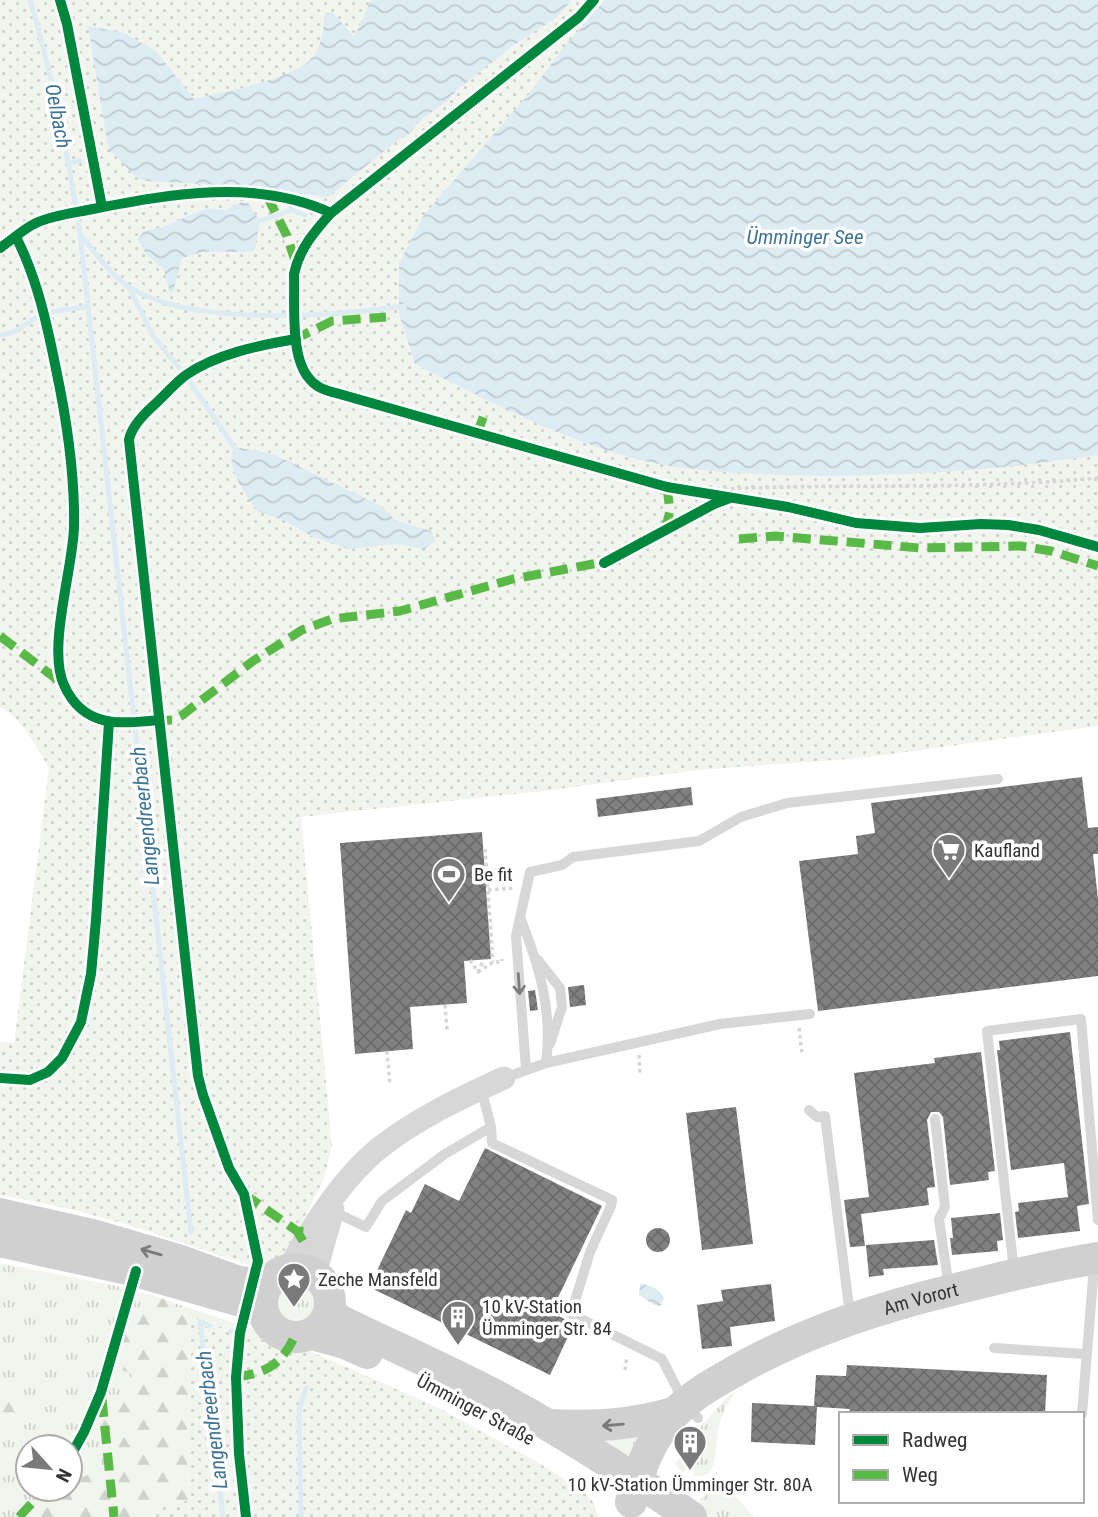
<svg xmlns="http://www.w3.org/2000/svg" width="1098" height="1517" viewBox="0 0 1098 1517" font-family="'Roboto Condensed',sans-serif">
	<defs>
		<pattern id="grass-tufts" width="24" height="20" patternUnits="userSpaceOnUse" patternTransform="scale(1.75)"><rect width="24" height="20" fill="#f1f5ed"/><path d="M3 7l-1-3M5 7V3M7 7l1-3M15 17l-1-3M17 17v-4M19 17l1-3" fill="none" stroke="#cfd2cc"/></pattern>
		<pattern id="forest-firs" width="22" height="20" patternUnits="userSpaceOnUse" patternTransform="scale(1.75)"><rect width="22" height="20" fill="#f1f5ed"/><path d="M5 1l3.5 6h-7zM16 11l3.5 6h-7z" fill="#cfd2cc"/></pattern>
		<pattern id="park-dots" width="8" height="8" patternUnits="userSpaceOnUse" patternTransform="scale(1.75)"><rect width="8" height="8" fill="#f1f5ed"/><path d="M2 2h.1M6 6h.1" fill="none" stroke="#cfd2cc" stroke-width="1.8" stroke-linecap="round"/></pattern>
		<pattern id="water-waves" width="16" height="10" patternUnits="userSpaceOnUse" patternTransform="scale(1.75)"><rect width="16" height="10" fill="#ddebf3"/><path d="M0 5q4-4 8 0t8 0" fill="none" stroke="#becad1"/></pattern>
		<pattern id="building-cross-hatch" width="8" height="8" patternUnits="userSpaceOnUse" patternTransform="scale(1.75)"><rect width="8" height="8" fill="#818181"/><path d="M0 0l8 8M0 8l8-8" fill="none" stroke="#6a6a6a"/></pattern>
	</defs>
	<rect width="100%" height="100%" fill="#fff"/>
	<path fill="url(#grass-tufts)" d="M0,1263L117,1286L158,1297L136,1313L122,1341L114,1366L134,1375L99,1423L102,1469L70,1482V1447H28V1489H56L35,1517H0Z
		M276 1304a19 19 0 1 1 38 0a19 19 0 1 1-38 0Z
		M174,1303L259,1331L265,1337L264,1340L172,1311Z
		M732,1392L734,1394C726,1404 721,1417 718,1430C714,1447 721,1480 693,1476L695,1472L687,1468L684,1473L675,1465L693,1435Z
		M650,1427L632,1459L589,1435Z
		M672,1472L693,1488V1495L687,1502L677,1491Z
		M724,1483L754,1517H707L695,1508L706,1493Z"/>
	<path fill="url(#forest-firs)" d="M158,1297L174,1303L172,1311L190,1317L187,1464L190,1501L161,1505L151,1517H35L56,1489H70V1482L102,1469L99,1423L133,1375L114,1366L122,1341L136,1313Z
		M0,1399L17,1404L22,1418L0,1435Z"/>
	<path fill="url(#park-dots)" d="M0,0H1098V726L862,758L697,770L553,790L301,817L332,1145L324,1179L285,1255L262,1268C220,1257 180,1241 138,1228C93,1214 47,1203 0,1195V1042L14,1043L49,768C36,746 23,719 0,707Z
		M190,1317L263,1340L265,1337C277,1347 290,1351 305,1349L437,1407L535,1461L584,1491L594,1503L598,1517H151L161,1505L190,1500L187,1464Z"/>
	<path fill="url(#water-waves)" d="M371,0H572L557,17L514,45L458,89L447,101L417,123L412,132L398,140L328,197L220,185L147,181L135,176L115,155L109,152L88,26L124,33L156,51L194,99C223,92 291,80 311,59C322,49 324,27 325,13H333L354,37Z
		M605,0H1098V455C994,471 886,478 781,475C725,473 671,470 618,454C545,431 482,398 415,364L399,313V263L424,215L532,90L563,48Z
		M242,202L248,203L260,221L255,249L253,251C229,254 205,248 182,258L173,292L170,293L164,270L146,254L138,239L144,231L163,227L207,208L226,210Z
		M234,447L273,454L381,506L395,520L431,531L435,541L425,549L396,544L348,549L311,536L283,520L257,511C246,494 224,467 234,447Z
		M640,1284C648,1284 662,1290 664,1298L661,1306L654,1305L639,1295Z"/>
	<g fill="none" stroke-linecap="round" stroke-linejoin="round">
		<path stroke="#ddebf3" stroke-width="5" d="M30,0C53,76 68,155 80,234L191,1232
			M69,163L80,161
			M260,221L293,210L305,215
			M80,234C94,251 108,272 126,285C188,328 333,316 405,306
			M129,287L153,336L186,376L234,447
			M0,335C22,332 17,328 34,319C50,310 71,309 88,307
			M210,1326L200,1322L223,1517
			M231,1331L240,1333
			M301,1517L299,1410L306,1388"/>
	</g>
	<path fill="url(#building-cross-hatch)" d="M1082,777L1088,828L1098,827V854H1093L1098,899V976L818,1011L799,861L858,854L856,836L875,833L871,803Z
		M691,787L693,805L598,817L596,799Z
		M482,832L491,959L464,961L467,1003L410,1007L413,1049L355,1054L340,843Z
		M584,985L586,1005L570,1007L568,987Z
		M535,990L538,1010L530,1011L528,991Z
		M1070,1032L1089,1204L1077,1206L1080,1231L1018,1238L1015,1212L1019,1211L1018,1203L1068,1197L1064,1163L1011,1170L997,1050H1000L999,1041Z
		M981,1052L995,1171L988,1172L989,1180L950,1185L943,1117L939,1112H931L927,1120L935,1187L927,1188L929,1205L861,1214L865,1246L850,1247L844,1200L869,1197L854,1073L935,1063L934,1058Z
		M736,1107L753,1244L702,1250L686,1113Z
		M485,1148L602,1206L551,1312L574,1324L550,1375L369,1287L406,1210L411,1213L425,1184L459,1201Z
		M1000,1213L1003,1240L997,1241L998,1251L952,1255L950,1238H953L951,1218Z
		M646 1240a12 12 0 1 1 24 0a12 12 0 1 1-24 0Z
		M934,1240L938,1265L883,1269L884,1275L869,1277L866,1245Z
		M771,1284L775,1321L730,1327L732,1346L702,1349L697,1305L723,1301L721,1290Z
		M847,1365L1047,1375L1045,1414H849L850,1409L817,1407L815,1445L751,1442L752,1403L814,1406L816,1375L846,1376Z"/>
	<g fill="none" stroke-linecap="round" stroke-linejoin="round">
		<path stroke="#d6d6d6" stroke-width="3.5" stroke-dasharray="3.5 3.5" stroke-linecap="butt" d="M689,491C825,482 962,491 1098,478
			M485,849L493,962
			M488,890L514,888
			M470,960L478,972L484,959
			M478,972L493,962H502V959
			M445,1005L447,1030
			M799,1028L802,1054
			M387,1051L390,1084
			M639,1055L640,1074
			M625,1370L627,1356"/>
		<path stroke="#d7d7d7" stroke-width="10" d="M520,917C539,965 553,1011 546,1063
			M538,960L560,988L562,1007L550,1044
			M526,1069L516,936L530,872L562,865L573,857L699,841L741,817L787,803L998,779
			M504,1078L546,1063L720,1024L810,1014
			M481,1088L491,1127L492,1143L612,1200L611,1206L590,1252L571,1314L662,1359L685,1404L698,1418
			M809,1110L817,1117L825,1116L850,1315
			M935,1119L945,1207L939,1219L949,1288
			M331,1215L343,1216L366,1227L382,1201L445,1154L491,1127
			M1014,1271L987,1031L1081,1019L1098,1220
			M994,1348L1085,1354
			M1082,1414L1093,1279L1092,1263"/>
		<path stroke="#d7d7d7" stroke-width="23" d="M288,1270C310,1229 342,1179 378,1149C416,1119 460,1098 504,1078
			M315,1274L333,1210"/>
		<g stroke="#d0d0d0" stroke-width="32">
			<path d="M0,1214L93,1235L178,1260L239,1282L267,1285"/>
			<path d="M0,1241L136,1271L262,1307"/>
			<circle cx="296" cy="1303" r="34"/>
			<path d="M330,1312L339,1320C394,1347 450,1371 504,1400C568,1435 630,1475 691,1517"/>
			<path d="M312,1334L345,1343L367,1353"/>
			<path d="M550,1425C596,1427 632,1425 676,1412"/>
			<path id="s1" d="M631,1502C641,1466 649,1440 676,1412C693,1394 716,1382 737,1370C804,1332 877,1308 952,1290C1000,1278 1048,1266 1098,1258"/>
		</g>
		<path stroke="#58b947" stroke-width="9" stroke-dasharray="18 9" stroke-linecap="butt" d="M267,196L287,236L296,264
			M293,340L332,321L386,317
			M477,434L484,415
			M665,530L670,511L667,487
			M739,539L776,536L920,548L1021,546L1051,551L1098,566
			M0,636L63,684
			M154,721L173,720L181,716L253,661L302,630L332,619L400,611L513,579L609,561
			M244,1194L297,1231
			M303,1241L297,1231L308,1232
			M236,1377C265,1373 280,1366 294,1338
			M102,1399L114,1517
			M19,1517L45,1489"/>
		<defs>
			<path id="cycleway" d="M60,0L67,24L102,207
				M594,0L579,17L331,213C315,231 299,249 294,274C295,302 290,355 308,377C315,387 324,390 336,393L667,487L788,507L856,523L920,528L981,524L1008,525L1039,530L1098,547
				M16,237C37,278 47,324 56,369C67,421 75,473 74,527C73,569 47,648 64,685C83,728 119,724 159,720
				M0,248C12,240 23,229 36,223C53,215 74,213 93,209C171,194 256,178 331,213
				M604,563L714,504L730,498
				M0,1078L30,1080L48,1072L62,1058L81,1022L91,974L96,920L109,722
				M70,1457L84,1432L101,1392L136,1271
				M246,1517L239,1454L236,1377L240,1333L258,1261L244,1194L229,1168L203,1095L198,1076L129,440C131,427 144,414 154,405C165,395 175,383 186,375C216,354 260,345 296,339"/>
		</defs>
		<use href="#cycleway" stroke="#fff" stroke-width="15"/>
		<use href="#cycleway" stroke="#00873e" stroke-width="10"/>
	</g>
	<defs><path id="oneway-shaft" d="M-6 0H5M1.5-3L5.5 0L1.5 3" fill="none" stroke-width="1.6" stroke-linecap="round" stroke-linejoin="round" transform="scale(1.75)"/></defs>
	<use stroke="#7d7d7d" href="#oneway-shaft" transform="translate(519 984) rotate(86)"/>
	<g stroke="#7a7a7a">
		<use href="#oneway-shaft" transform="translate(151 1252) rotate(-164)"/>
		<use href="#oneway-shaft" transform="translate(613 1425) rotate(175)"/>
	</g>
	<defs>
		<symbol id="supermarket-pin" viewBox="-11 -11 22 30"><path d="M0 17L-7.5 6A9.5 9.5 0 1 1 7.5 6Z" fill="#7a7a7a" stroke="#fff"/><path d="M-6-5.5h2.5l.6 2H6L4.5 2H-2.5L-4.4-4H-6ZM-1.5 3.2a1.3 1.3 0 1 0 .1 0ZM3 3.2a1.3 1.3 0 1 0 .1 0Z" fill="#fff"/></symbol>
		<symbol id="stadium-pin" viewBox="-11 -11 22 30"><path d="M0 17L-7.5 6A9.5 9.5 0 1 1 7.5 6Z" fill="#7a7a7a" stroke="#fff"/><path d="M0-5a6.5 5 0 1 0 0 10a6.5 5 0 1 0 0-10ZM-3.5-1.8h7v3.6h-7Z" fill="#fff"/></symbol>
		<symbol id="sight-pin" viewBox="-11 -11 22 30"><path d="M0 17L-7.5 6A9.5 9.5 0 1 1 7.5 6Z" fill="#7a7a7a" stroke="#fff"/><path d="M0-6L1.8-2.2L6-1.7L2.9 1.2L3.7 5.4L0 3.3L-3.7 5.4L-2.9 1.2L-6-1.7L-1.8-2.2Z" fill="#fff"/></symbol>
		<symbol id="building-pin" viewBox="-11 -11 22 30"><path d="M0 17L-7.5 6A9.5 9.5 0 1 1 7.5 6Z" fill="#7a7a7a" stroke="#fff"/><path d="M-4-6H4V6H1V3H-1V6H-4ZM-2.5-4.3h1.7v1.8h-1.7ZM.8-4.3h1.7v1.8H.8ZM-2.5-1h1.7V.8h-1.7ZM.8-1h1.7V.8H.8Z" fill="#fff"/></symbol>
	</defs>
	<g fill-rule="evenodd">
		<use href="#supermarket-pin" x="930" y="831" width="38" height="52"/>
		<use href="#stadium-pin" x="430" y="855" width="38" height="52"/>
		<use href="#sight-pin" x="275" y="1260" width="38" height="52"/>
		<use href="#building-pin" x="439" y="1298" width="38" height="52"/>
		<use href="#building-pin" x="671" y="1423" width="38" height="52"/>
	</g>
	<g text-anchor="middle" stroke-width="7" stroke-linejoin="round" paint-order="stroke">
		<g font-size="19" fill="#333" stroke="#fff" text-anchor="start">
			<text x="974" y="857">Kaufland</text>
			<text x="474" y="881">Be fit</text>
			<text x="318" y="1286">Zeche Mansfeld</text>
			<text x="482" y="1313">10 kV-Station<tspan x="482" dy="22">Ümminger Str. 84</tspan></text>
			<text x="690" y="1491" text-anchor="middle">10 kV-Station Ümminger Str. 80A</text>
		</g>
		<g font-size="19" fill="#333" stroke="#fff">
			<text dy="7" stroke="none"><textPath href="#s1" startOffset="374">Am Vorort</textPath></text>
			<text transform="translate(476 1409) rotate(28)" y="7">Ümminger Straße</text>
		</g>
		<g font-size="21" font-style="italic" fill="#3f7597" stroke="#fff">
			<text transform="translate(58 116) rotate(79)" y="7">Oelbach</text>
			<text x="805" y="244">Ümminger See</text>
			<text transform="translate(145 816) rotate(-96)" y="7">Langendreerbach</text>
			<text transform="translate(212 1420) rotate(-97)" y="7">Langendreerbach</text>
		</g>
	</g>
	<rect x="839" y="1412" width="245" height="91" fill="#ffffff" stroke="#adadad" stroke-width="2"/>
	<rect x="853" y="1435" width="35" height="10" fill="#00873e" stroke="#adadad" stroke-width="2"/>
	<text x="902" y="1447" font-size="21" fill="#333333">Radweg</text>
	<rect x="853" y="1470" width="35" height="10" fill="#58b947" stroke="#adadad" stroke-width="2"/>
	<text x="902" y="1482" font-size="21" fill="#333333">Weg</text>
	<g transform="translate(49 1468) rotate(117)"><circle r="33" fill="#ffffff" stroke="#adadad" stroke-width="2"/>
	<path d="M0-5L12 26L0 18L-12 26Z" fill="#7a7a7a"/>
	<text y="-10" font-size="19" font-weight="bold" text-anchor="middle" fill="#333333">N</text>
	</g>
</svg>
